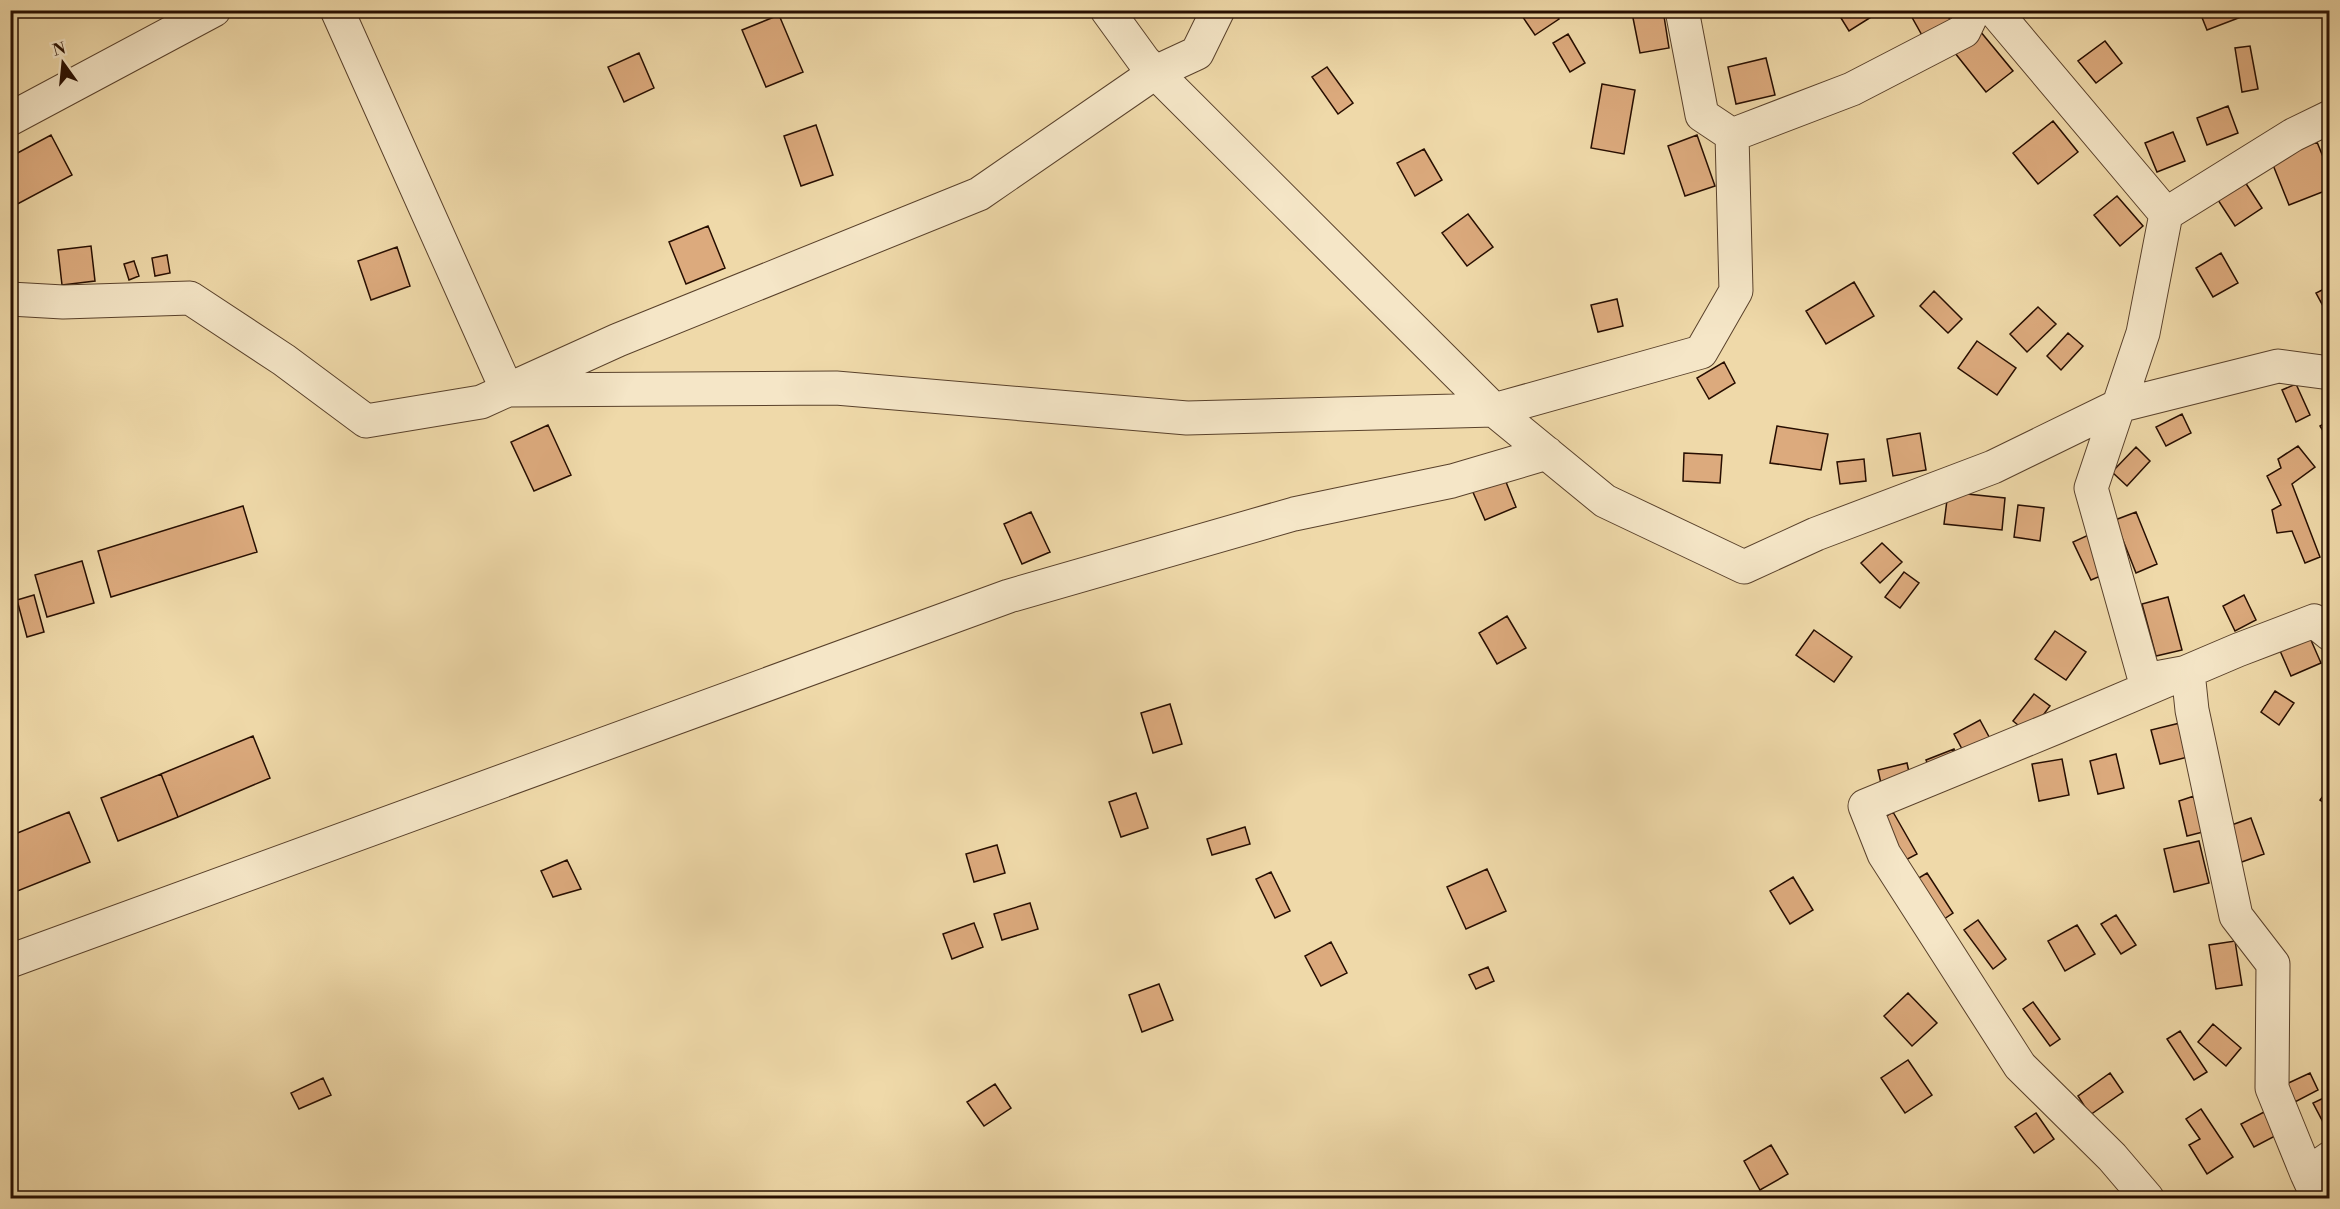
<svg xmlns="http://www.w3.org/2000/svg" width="2340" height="1209" viewBox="0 0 2340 1209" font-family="'Libre Bodoni',serif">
	<rect width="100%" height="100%" fill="#efd9a9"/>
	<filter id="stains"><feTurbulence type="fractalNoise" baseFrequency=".00333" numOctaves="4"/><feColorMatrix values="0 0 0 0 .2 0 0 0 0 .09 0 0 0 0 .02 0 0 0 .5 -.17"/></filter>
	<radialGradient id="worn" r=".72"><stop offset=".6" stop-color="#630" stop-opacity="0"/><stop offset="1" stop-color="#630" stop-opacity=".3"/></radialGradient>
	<path fill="#dcaa7d" stroke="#270e01" stroke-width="1.5" d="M1518,10H1554L1559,19L1535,35Z
		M1647,10H1663L1669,48L1640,53L1632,13Z
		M1836,10H1873L1876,14L1849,31Z
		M1912,10H1945L1951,22L1923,37L1909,12Z
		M2199,10H2239L2241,17L2207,30Z
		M779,15L803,72L766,87L742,30Z
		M1980,31L2013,71L1986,92L1955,53Z
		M1568,34L1585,63L1570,72L1553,43Z
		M2105,41L2122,63L2096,83L2078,61Z
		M2250,46L2258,89L2242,92L2235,48Z
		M639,53L654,88L624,102L608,67Z
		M1766,58L1775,95L1736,104L1728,67Z
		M1327,67L1353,103L1338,114L1312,77Z
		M1602,84L1635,90L1624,154L1591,148Z
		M2228,106L2238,133L2207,145L2197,118Z
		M2053,121L2078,152L2038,184L2013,153Z
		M816,125L833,175L801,186L784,136Z
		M2173,132L2185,161L2157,172L2145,143Z
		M51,135L72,175L10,208V157Z
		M1697,135L1715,186L1685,196L1668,146Z
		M2317,142L2330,174V189L2289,205L2271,160Z
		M1424,149L1442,180L1415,196L1397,163Z
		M2243,179L2262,208L2235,226L2216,197Z
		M2117,196L2143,226L2120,246L2094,215Z
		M1468,214L1493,247L1467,266L1442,233Z
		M708,226L725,268L686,284L669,242Z
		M91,246L95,281L62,285L58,250Z
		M397,247L410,286L371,300L358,261Z
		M2221,253L2238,283L2213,297L2196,268Z
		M167,255L170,273L155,276L152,258Z
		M134,261L139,276L129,280L124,264Z
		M1854,282L1874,316L1826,344L1806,311Z
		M2330,286V319L2316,293Z
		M1934,291L1962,319L1948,333L1920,306Z
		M1617,299L1623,326L1598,332L1591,305Z
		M2038,307L2056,324L2027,352L2010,334Z
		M2068,333L2083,346L2061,370L2047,356Z
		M1977,341L2016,368L1997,395L1958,368Z
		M1724,362L1735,383L1709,399L1697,378Z
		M2296,384L2310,415L2296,422L2282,390Z
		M2182,414L2191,433L2166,446L2156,427Z
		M2330,420V442L2320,426Z
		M548,425L571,475L534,491L511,442Z
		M1777,426L1828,434L1821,470L1770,463Z
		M1920,433L1926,470L1893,476L1887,439Z
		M2298,446L2315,467L2292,484L2320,557L2305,563L2292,531L2277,533L2272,510L2281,505L2267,476L2281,468L2278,459Z
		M2136,447L2150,461L2127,486L2112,472Z
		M1684,453L1722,455L1720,483L1683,481Z
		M1864,459L1866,481L1840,484L1837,462Z
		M1504,477L1516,507L1485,520L1472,490Z
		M1948,492L2005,498L2002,530L1944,524Z
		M2018,505L2044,508L2040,541L2014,537Z
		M243,506L257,552L111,597L98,551Z
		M1031,512L1050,552L1022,564L1004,524Z
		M2136,512L2157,564L2136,573L2115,520Z
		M2093,533L2110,572L2091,580L2073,542Z
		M1882,543L1902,562L1880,583L1861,563Z
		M82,561L94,603L47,617L35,575Z
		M1904,572L1919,583L1900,608L1885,597Z
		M34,595L44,632L27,637L17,600Z
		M2244,595L2256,620L2235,631L2223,606Z
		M2168,597L2182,650L2156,656L2142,604Z
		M1507,616L1526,648L1497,664L1479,633Z
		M1814,630L1852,657L1834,682L1796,655Z
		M2055,631L2086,652L2066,680L2035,659Z
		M2307,631L2321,663L2291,676L2277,644Z
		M2275,691L2294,703L2279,725L2261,712Z
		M2034,694L2050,706L2029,734L2013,721Z
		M1170,704L1182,744L1153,753L1141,713Z
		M1980,720L1994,746L1968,760L1954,734Z
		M2180,723L2188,757L2160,764L2151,730Z
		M253,736L270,778L178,817L161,774Z
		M1954,749L1960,764L1932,775L1926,760Z
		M2116,754L2124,788L2098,794L2090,761Z
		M2062,759L2069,795L2039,801L2032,764Z
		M1907,763L1911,781L1882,788L1878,770Z
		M161,774L178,817L118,841L101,798Z
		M2330,787V807L2320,800Z
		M1136,793L1148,828L1121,837L1109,802Z
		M2194,796L2203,832L2187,836L2179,801Z
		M69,812L90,862L10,894V836Z
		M1893,812L1917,854L1902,862L1878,821Z
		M2251,818L2264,854L2239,863L2226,827Z
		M1245,827L1250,844L1212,855L1207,839Z
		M2199,841L2209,883L2174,892L2164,849Z
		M997,845L1005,873L974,882L966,854Z
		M567,860L581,889L553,897L541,871Z
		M1487,869L1506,911L1466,929L1447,887Z
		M1271,872L1290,911L1275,918L1256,879Z
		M1927,873L1953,913L1938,923L1912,882Z
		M1793,877L1813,910L1790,924L1770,891Z
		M1030,903L1038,929L1002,940L994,914Z
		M2116,915L2136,945L2121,954L2101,924Z
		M1978,920L2006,959L1993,969L1964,930Z
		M974,923L983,947L952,959L943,934Z
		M2077,925L2095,954L2065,971L2048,941Z
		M2235,941L2242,985L2216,989L2209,945Z
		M1331,942L1347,973L1321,986L1305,956Z
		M1488,967L1494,981L1476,989L1469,975Z
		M1159,984L1173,1020L1142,1032L1129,995Z
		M1908,993L1937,1023L1912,1046L1884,1016Z
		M2033,1002L2060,1039L2050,1046L2023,1009Z
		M2213,1024L2241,1048L2226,1066L2198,1042Z
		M2180,1031L2207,1072L2194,1080L2167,1039Z
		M1908,1060L1932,1095L1905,1113L1881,1078Z
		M2110,1073L2123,1092L2090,1115L2078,1096Z
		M2310,1073L2318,1090L2293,1103L2284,1085Z
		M323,1078L331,1095L299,1109L291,1093Z
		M995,1084L1011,1108L984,1126L967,1102Z
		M2330,1095V1121L2324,1124L2313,1103Z
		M2201,1109L2233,1157L2207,1174L2189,1145L2200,1139L2186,1119Z
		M2264,1112L2277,1135L2254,1147L2241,1124Z
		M2036,1113L2054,1139L2034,1153L2015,1127Z
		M1771,1145L1788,1174L1760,1190L1744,1161Z"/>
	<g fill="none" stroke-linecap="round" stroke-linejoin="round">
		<defs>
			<path id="minor" d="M337,10L507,390L836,388L1187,418L1494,410L1701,352L1736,291L1732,135L1852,89L1964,31L1974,10
				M1107,10L1144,61L1494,410L1605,501L1744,567L1816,534L1993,467L2118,406L2278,366L2330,373
				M1682,10L1702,115L1732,135
				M1994,10L2166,214L2143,333L2091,488L2145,680L2188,672L2192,710L2236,916L2273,964L2272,1088L2307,1174
				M10,119L214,10
				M2166,214L2293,135L2330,117
				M10,299L63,302L190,298L284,360L366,421L481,402L618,340L979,194L1156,72L1197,53L1218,10
				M10,961L1009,596L1294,514L1452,481L1547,453
				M2147,1198L2112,1157L2020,1066L1884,854L1865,806L2057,727L2238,650L2314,621L2330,634
				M2318,1198L2307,1174L2330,1158"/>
		</defs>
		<use href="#minor" stroke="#59412b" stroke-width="35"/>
		<use href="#minor" stroke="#f5e6c7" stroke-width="33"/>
	</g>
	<rect width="2340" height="1209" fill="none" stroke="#efd9a9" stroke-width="36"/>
	<rect x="12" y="12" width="2316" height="1185" fill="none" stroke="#270e01" stroke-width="3"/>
	<rect x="18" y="18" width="2304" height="1173" fill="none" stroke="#270e01" stroke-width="1.5"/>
	<g transform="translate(63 63) rotate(345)" stroke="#f5e6c7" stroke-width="4.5" paint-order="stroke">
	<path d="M0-4.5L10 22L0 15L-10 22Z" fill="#270e01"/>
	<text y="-9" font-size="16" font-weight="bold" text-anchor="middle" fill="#270e01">N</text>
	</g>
	<rect width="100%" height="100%" filter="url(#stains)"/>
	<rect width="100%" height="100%" fill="url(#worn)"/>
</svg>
